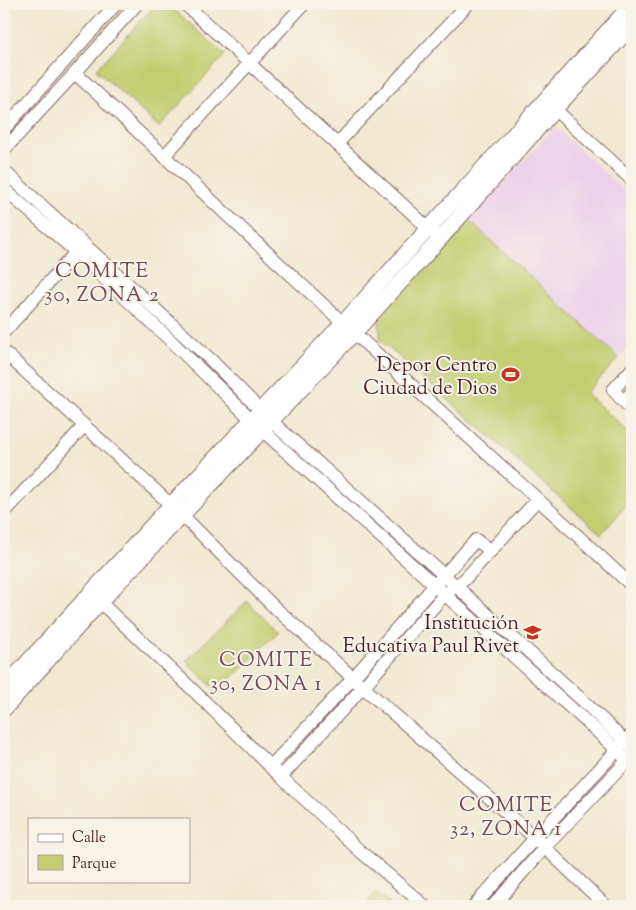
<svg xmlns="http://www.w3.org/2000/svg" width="636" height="910" viewBox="0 0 636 910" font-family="'Sorts Mill Goudy',serif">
	<rect width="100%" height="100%" fill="#f7f3e8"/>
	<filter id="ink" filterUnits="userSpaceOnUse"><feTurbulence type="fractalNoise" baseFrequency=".02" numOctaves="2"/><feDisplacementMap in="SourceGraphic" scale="10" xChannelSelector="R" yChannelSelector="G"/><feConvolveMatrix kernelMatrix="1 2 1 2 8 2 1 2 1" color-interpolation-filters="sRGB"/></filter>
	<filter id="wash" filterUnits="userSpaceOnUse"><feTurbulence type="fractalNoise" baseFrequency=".0096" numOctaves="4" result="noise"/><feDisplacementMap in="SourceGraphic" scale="20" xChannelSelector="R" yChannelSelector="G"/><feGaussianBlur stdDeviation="1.12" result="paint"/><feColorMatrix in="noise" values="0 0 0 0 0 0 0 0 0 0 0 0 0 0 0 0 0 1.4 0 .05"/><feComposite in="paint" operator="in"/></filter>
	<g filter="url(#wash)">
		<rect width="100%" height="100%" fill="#f1e9d1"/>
		<path fill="#edd1e9" d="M555,127L632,198V343L619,358L468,220Z"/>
		<path fill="#c2ce70" stroke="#86764e" d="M156,4H168L225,55L159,127L96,70Z
			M468,220L619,358L586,393L632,435V499L601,534L380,340L379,315Z
			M247,601L278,632L218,692L186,661Z
			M376,893L393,906H365Z"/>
	</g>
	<g filter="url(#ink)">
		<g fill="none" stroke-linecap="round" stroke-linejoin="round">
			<defs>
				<path id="minor" d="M185,4L440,239
					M75,73C168,159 260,247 353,332C446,417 540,500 632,586
					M549,104L632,180
					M4,129L116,4
					M337,144L468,4
					M4,150L75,73L137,4
					M165,155L304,4
					M4,171L210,359L271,421L456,586L582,700L632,748
					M4,189L76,252L170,340L262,430L600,734L632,765
					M4,332L76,252
					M4,352L182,515L272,605L363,687L535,838L606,906
					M632,369L613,390L632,410
					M624,401L632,392
					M4,513L84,426
					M100,602L193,690L281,777L360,851L425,906
					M270,767L353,678L434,586L476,540L491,551
					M281,777L363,687L444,595L465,579L538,499
					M474,906L535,838L632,734
					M493,906L545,847L632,756"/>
				<path id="tertiary" d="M4,688L170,506L343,323L632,4
					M4,709L100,602L354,333L440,239L555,109L632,26"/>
			</defs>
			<use href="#minor" stroke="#846665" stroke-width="14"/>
			<use href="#tertiary" stroke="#846665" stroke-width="17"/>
			<use href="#minor" stroke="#fff" stroke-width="12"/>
			<use href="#tertiary" stroke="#fff" stroke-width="15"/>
		</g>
	</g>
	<defs>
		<symbol id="stadium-bare" viewBox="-9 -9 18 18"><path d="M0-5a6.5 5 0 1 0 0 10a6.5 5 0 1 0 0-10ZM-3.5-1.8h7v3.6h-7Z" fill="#c8321e" stroke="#f7f3e8" stroke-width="2.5" paint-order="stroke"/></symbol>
		<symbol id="school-bare" viewBox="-9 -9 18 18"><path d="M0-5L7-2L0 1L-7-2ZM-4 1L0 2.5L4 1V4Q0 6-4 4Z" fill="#c8321e" stroke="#f7f3e8" stroke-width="2.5" paint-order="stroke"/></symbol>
	</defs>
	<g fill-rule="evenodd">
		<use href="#stadium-bare" x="498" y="362" width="25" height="25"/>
		<use href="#school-bare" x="520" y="620" width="25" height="25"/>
	</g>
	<g text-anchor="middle" stroke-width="4" stroke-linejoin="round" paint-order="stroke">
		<g font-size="20" fill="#4a1f2b" stroke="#f7f3e8" text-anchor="end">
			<text x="497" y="371">Depor Centro<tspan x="497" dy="23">Ciudad de Dios</tspan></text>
			<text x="519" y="629">Institución<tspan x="519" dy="23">Educativa Paul Rivet</tspan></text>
		</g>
		<g font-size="21" letter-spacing="1" fill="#774958" stroke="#f7f3e8">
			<text x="102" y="277">COMITE<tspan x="102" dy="24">30, ZONA 2</tspan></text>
			<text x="266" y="666">COMITE<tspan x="266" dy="24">30, ZONA 1</tspan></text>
			<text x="506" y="811">COMITE<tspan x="506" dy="24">32, ZONA 1</tspan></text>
		</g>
	</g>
	<rect width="636" height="910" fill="none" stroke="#f7f3e8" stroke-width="20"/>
	<rect x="28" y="818" width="162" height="65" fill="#f7f3e8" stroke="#b29e9c"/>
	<rect x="38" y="834" width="25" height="8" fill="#ffffff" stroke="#b29e9c"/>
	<text x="72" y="842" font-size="15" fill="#4a1f2b">Calle</text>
	<rect x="38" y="855" width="25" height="15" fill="#c2ce70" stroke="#b29e9c"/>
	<text x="72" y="868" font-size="15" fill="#4a1f2b">Parque</text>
</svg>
